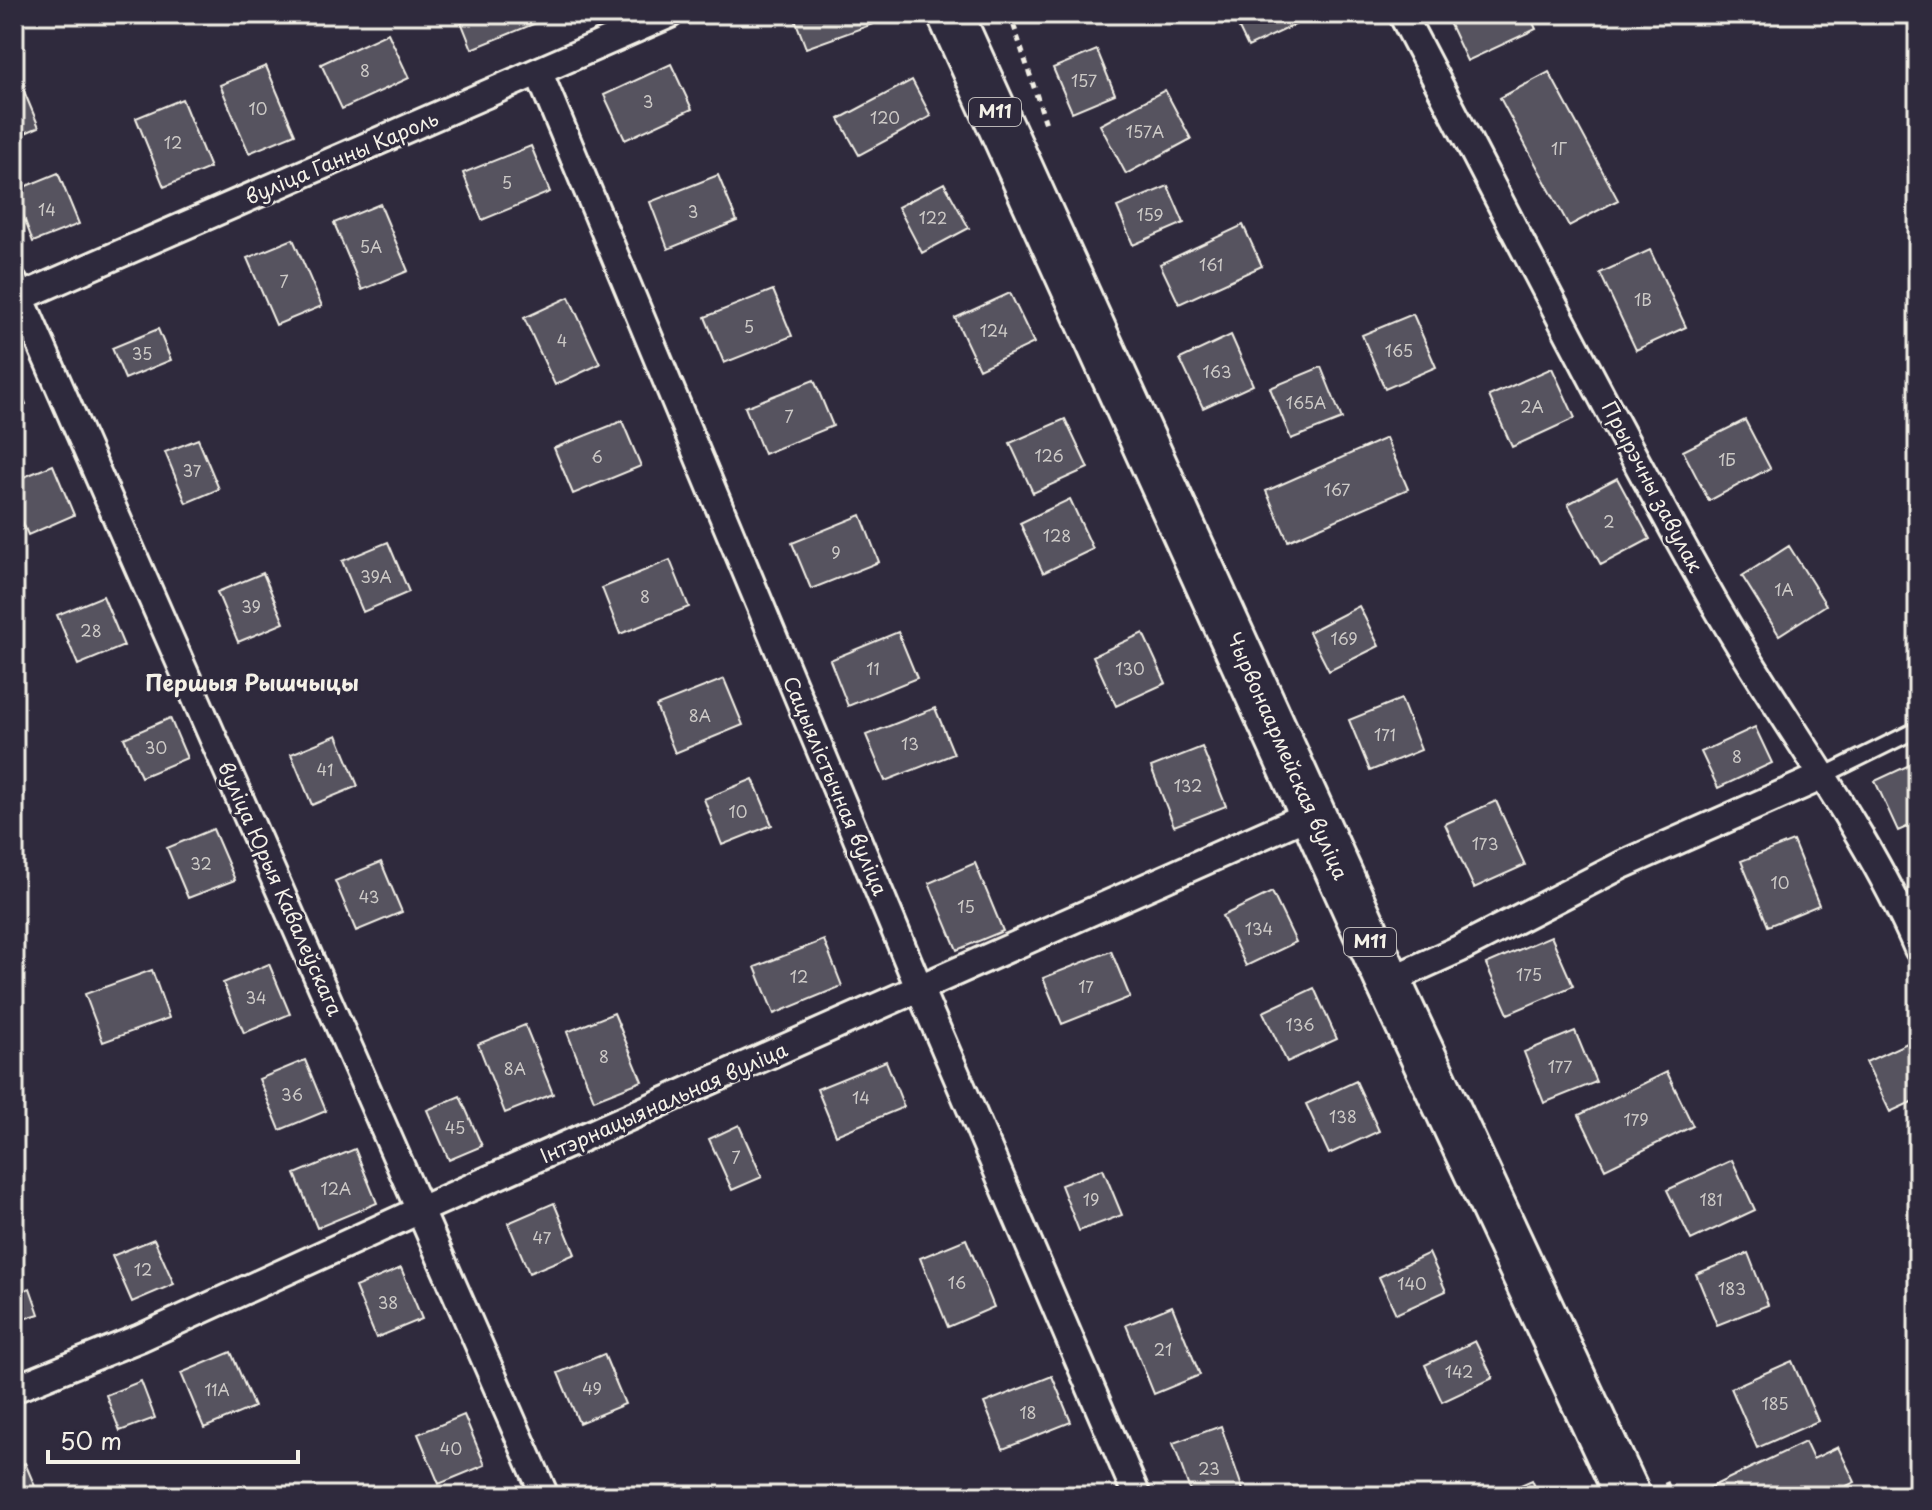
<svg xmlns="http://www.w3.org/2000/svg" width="1932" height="1510" viewBox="0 0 1932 1510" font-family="'Playpen Sans',sans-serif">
	<rect width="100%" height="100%" fill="#2f2a3d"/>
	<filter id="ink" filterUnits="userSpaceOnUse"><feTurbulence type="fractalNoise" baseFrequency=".0125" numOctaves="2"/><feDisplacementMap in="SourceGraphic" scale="16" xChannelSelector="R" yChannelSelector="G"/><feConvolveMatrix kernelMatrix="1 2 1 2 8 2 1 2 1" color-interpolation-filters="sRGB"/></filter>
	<g filter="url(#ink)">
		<path fill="#56525f" stroke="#f4f1e8" stroke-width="2" d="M458,14H538L541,21L472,49Z
			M793,14H870L873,24L806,48Z
			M1232,14H1318L1248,47Z
			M1445,14H1529L1536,29L1467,61Z
			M388,33L409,78L342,109L321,64Z
			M1097,50L1115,94L1072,112L1053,68Z
			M671,64L692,109L625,140L604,95Z
			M266,66L295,134L249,153L220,85Z
			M1549,72L1618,200L1569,226L1500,98Z
			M18,77L39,127L14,138V79Z
			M912,80L931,116L859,155L839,119Z
			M1165,90L1191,139L1126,174L1100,125Z
			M182,99L210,168L164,187L136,118Z
			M531,146L550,192L482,220L463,173Z
			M58,173L79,224L33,242L14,191Z
			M718,175L737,221L668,249L650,202Z
			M944,183L969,228L922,253L898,207Z
			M1168,186L1184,223L1133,245L1117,207Z
			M380,204L408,271L362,290L334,223Z
			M1243,225L1262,266L1179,304L1160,264Z
			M293,239L322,306L276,325L247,258Z
			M1650,250L1686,327L1636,350L1600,273Z
			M773,290L792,336L724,363L705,317Z
			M1010,293L1034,343L979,369L955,318Z
			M569,297L600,364L555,385L524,318Z
			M1413,314L1436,367L1385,389L1362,335Z
			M158,329L171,360L125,379L112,348Z
			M1231,335L1253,385L1203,408L1180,359Z
			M1321,367L1342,419L1291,439L1270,388Z
			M1552,368L1575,418L1512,447L1489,396Z
			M14,377L26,404L14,410Z
			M814,380L833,426L764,454L745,407Z
			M1065,419L1088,468L1033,493L1010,443Z
			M1745,420L1770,468L1709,501L1683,451Z
			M622,421L641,466L573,494L554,448Z
			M1386,438L1408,489L1288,541L1266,491Z
			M198,439L219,489L186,503L165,452Z
			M53,465L74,515L28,535L14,502V481Z
			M1617,478L1650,539L1601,565L1568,504Z
			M1070,499L1093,549L1043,573L1020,523Z
			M861,515L879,562L811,589L792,543Z
			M388,542L409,592L363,612L342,561Z
			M1789,546L1826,605L1779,635L1742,576Z
			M670,560L689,607L620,634L602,588Z
			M263,573L284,623L238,642L217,592Z
			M103,596L124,646L78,665L57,615Z
			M1359,606L1379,646L1329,671L1309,632Z
			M898,632L917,678L848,706L830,660Z
			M1143,633L1166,683L1116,706L1093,656Z
			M724,679L743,725L675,753L656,706Z
			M1401,699L1421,750L1370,771L1349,720Z
			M935,708L954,754L885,781L866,735Z
			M170,718L187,758L141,777L124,738Z
			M1755,727L1772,763L1718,788L1701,752Z
			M337,735L358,786L312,805L291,754Z
			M1202,747L1226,806L1174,826L1151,767Z
			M1918,761V822L1898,831L1875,781Z
			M753,779L772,825L722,845L704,799Z
			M1496,801L1525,865L1474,888L1445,824Z
			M213,829L235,880L188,898L167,848Z
			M1793,841L1819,905L1768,926L1741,861Z
			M381,862L402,912L356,931L335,881Z
			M975,863L1003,931L957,950L929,883Z
			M1272,892L1296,942L1246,966L1222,916Z
			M1551,936L1573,986L1508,1014L1486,964Z
			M824,940L842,986L774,1014L755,967Z
			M1111,951L1130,997L1062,1024L1043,978Z
			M269,964L290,1014L244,1033L223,983Z
			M152,970L169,1018L103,1042L85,994Z
			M1314,988L1337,1039L1287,1062L1263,1012Z
			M614,1013L642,1081L594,1100L567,1032Z
			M525,1025L553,1094L505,1113L478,1044Z
			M1575,1031L1596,1082L1544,1103L1524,1052Z
			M1918,1038V1099L1890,1112L1866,1062Z
			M305,1060L326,1111L280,1130L259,1079Z
			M886,1061L904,1107L836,1135L817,1089Z
			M1667,1072L1693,1126L1605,1169L1579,1115Z
			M1356,1081L1379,1131L1329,1154L1306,1104Z
			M460,1096L482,1146L449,1160L427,1110Z
			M739,1125L762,1177L732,1190L709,1139Z
			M355,1149L377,1203L317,1228L295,1174Z
			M1732,1160L1755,1210L1691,1240L1667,1190Z
			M1103,1169L1122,1215L1079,1231L1061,1185Z
			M554,1203L575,1254L529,1273L508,1223Z
			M154,1239L174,1284L132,1302L112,1256Z
			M966,1239L994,1307L948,1327L920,1258Z
			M1429,1253L1446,1291L1396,1314L1379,1277Z
			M1748,1253L1768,1305L1717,1325L1696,1274Z
			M401,1268L422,1319L376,1338L355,1287Z
			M30,1288L39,1314L14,1322V1294Z
			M1172,1306L1200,1375L1154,1394L1126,1325Z
			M1475,1341L1493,1378L1442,1402L1425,1365Z
			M231,1352L254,1407L204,1428L181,1373Z
			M604,1354L625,1404L579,1423L558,1373Z
			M1792,1361L1818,1421L1757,1448L1731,1388Z
			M1052,1376L1071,1422L1003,1449L984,1403Z
			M141,1381L155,1418L120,1431L106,1395Z
			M464,1415L485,1465L439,1484L418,1434Z
			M1221,1426L1245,1496H1192L1173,1443Z
			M1805,1442L1813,1459L1838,1447L1855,1482L1826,1496L1694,1495Z
			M25,1463L39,1496H14V1468Z
			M1532,1480L1539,1496H1496Z"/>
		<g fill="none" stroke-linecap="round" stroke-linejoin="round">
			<defs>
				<path id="lane" d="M1823,776L1918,729"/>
				<path id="street" d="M1402,14C1503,206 1601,401 1707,590C1774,711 1863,821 1918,949
					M539,73L920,990L1137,1496
					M14,283L545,1496
					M14,300L670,14
					M1388,981L1459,949L1622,865L1823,776
					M14,1389L140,1338L420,1210L1313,813"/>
				<path id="highway" d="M950,14L1388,981L1628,1496"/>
			</defs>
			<use href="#lane" stroke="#f4f1e8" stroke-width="20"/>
			<use href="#street" stroke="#f4f1e8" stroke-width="32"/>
			<use href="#highway" stroke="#f4f1e8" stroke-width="50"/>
			<path stroke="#f4f1e8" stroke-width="5" stroke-dasharray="6 6" stroke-linecap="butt" d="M1010,14L1047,127
				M1666,1482L1672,1496"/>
			<use href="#lane" stroke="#2f2a3d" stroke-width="14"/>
			<use href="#street" stroke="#2f2a3d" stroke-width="26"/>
			<use href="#highway" stroke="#2f2a3d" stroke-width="44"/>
		</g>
	</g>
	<g text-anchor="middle" stroke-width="6" stroke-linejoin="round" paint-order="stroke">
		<g font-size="16" fill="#ccc9c6">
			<text x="365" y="77">8</text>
			<text x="1084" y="87">157</text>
			<text x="648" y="108">3</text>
			<text x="258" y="115">10</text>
			<text x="885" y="124">120</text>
			<text x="1145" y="138">157А</text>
			<text x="173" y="149">12</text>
			<text x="1559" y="155">1Г</text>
			<text x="507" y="189">5</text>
			<text x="47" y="216">14</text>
			<text x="693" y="218">3</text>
			<text x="1150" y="221">159</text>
			<text x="933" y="224">122</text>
			<text x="371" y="253">5А</text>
			<text x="1211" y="271">161</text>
			<text x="284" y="288">7</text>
			<text x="1643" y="306">1В</text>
			<text x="749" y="333">5</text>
			<text x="994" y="337">124</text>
			<text x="562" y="347">4</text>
			<text x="1399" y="357">165</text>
			<text x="142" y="360">35</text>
			<text x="1217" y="378">163</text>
			<text x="1306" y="409">165А</text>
			<text x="1532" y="413">2А</text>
			<text x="789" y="423">7</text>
			<text x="1049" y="462">126</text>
			<text x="597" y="463">6</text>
			<text x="1727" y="466">1Б</text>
			<text x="192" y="477">37</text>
			<text x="1337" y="496">167</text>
			<text x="1609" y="528">2</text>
			<text x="1057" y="542">128</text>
			<text x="836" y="559">9</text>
			<text x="376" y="583">39А</text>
			<text x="1784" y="596">1А</text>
			<text x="645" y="603">8</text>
			<text x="251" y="613">39</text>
			<text x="91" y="637">28</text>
			<text x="1344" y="645">169</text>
			<text x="873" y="675">11</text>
			<text x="1130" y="675">130</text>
			<text x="700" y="722">8А</text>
			<text x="1385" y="741">171</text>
			<text x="910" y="750">13</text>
			<text x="156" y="754">30</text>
			<text x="1737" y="763">8</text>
			<text x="325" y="776">41</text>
			<text x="1188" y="792">132</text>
			<text x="738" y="818">10</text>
			<text x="1485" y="850">173</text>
			<text x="201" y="870">32</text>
			<text x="1780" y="889">10</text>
			<text x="369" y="903">43</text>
			<text x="966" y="913">15</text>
			<text x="1259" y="935">134</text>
			<text x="1529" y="981">175</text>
			<text x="799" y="983">12</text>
			<text x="1086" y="993">17</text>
			<text x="256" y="1004">34</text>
			<text x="1300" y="1031">136</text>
			<text x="604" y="1063">8</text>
			<text x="1560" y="1073">177</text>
			<text x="515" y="1075">8А</text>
			<text x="292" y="1101">36</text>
			<text x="861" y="1104">14</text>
			<text x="1343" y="1123">138</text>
			<text x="1636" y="1126">179</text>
			<text x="455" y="1134">45</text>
			<text x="736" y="1164">7</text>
			<text x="336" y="1195">12А</text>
			<text x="1091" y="1206">19</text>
			<text x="1711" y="1206">181</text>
			<text x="542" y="1244">47</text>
			<text x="143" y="1276">12</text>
			<text x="957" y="1289">16</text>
			<text x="1412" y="1290">140</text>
			<text x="1732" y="1295">183</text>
			<text x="388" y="1309">38</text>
			<text x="1163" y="1356">21</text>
			<text x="1459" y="1378">142</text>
			<text x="592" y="1395">49</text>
			<text x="217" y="1396">11А</text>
			<text x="1775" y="1410">185</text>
			<text x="1028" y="1419">18</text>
			<text x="451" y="1455">40</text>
			<text x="1209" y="1475">23</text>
		</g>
		<g fill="#2f2a3d" stroke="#b9b5b5" stroke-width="2">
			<rect x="969" y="98" width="52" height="28" rx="6"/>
			<rect x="1344" y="928" width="52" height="28" rx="6"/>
		</g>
		<g font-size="18" font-weight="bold" fill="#f4f1e8">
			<text x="995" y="118">М11</text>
			<text x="1370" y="948">М11</text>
		</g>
		<g font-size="20" fill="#f4f1e8" stroke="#2f2a3d">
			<text transform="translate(342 158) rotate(-23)" y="7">вуліца Ганны Кароль</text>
			<text transform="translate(1652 487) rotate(62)" y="7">Прырэчны завулак</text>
			<text transform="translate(1287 756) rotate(66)" y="7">Чырвонаармейская вуліца</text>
			<text transform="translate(835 786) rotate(67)" y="7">Сацыялістычная вуліца</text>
			<text transform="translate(280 889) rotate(66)" y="7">вуліца Юрыя Кавалеўскага</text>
			<text transform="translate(664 1103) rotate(-24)" y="7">Інтэрнацыянальная вуліца</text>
		</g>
		<g font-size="22" font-weight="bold" fill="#f4f1e8" stroke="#2f2a3d">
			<text x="252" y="691">Першыя Рышчыцы</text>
		</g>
	</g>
	<rect width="1932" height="1510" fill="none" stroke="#2f2a3d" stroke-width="48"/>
	<rect x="24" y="24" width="1884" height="1462" fill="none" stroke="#f4f1e8" stroke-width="3" filter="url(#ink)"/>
	<path d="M48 1450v12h250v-12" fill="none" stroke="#f4f1e8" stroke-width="4"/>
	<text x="60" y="1450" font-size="24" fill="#f4f1e8" stroke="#2f2a3d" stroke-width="6" paint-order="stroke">50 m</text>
</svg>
